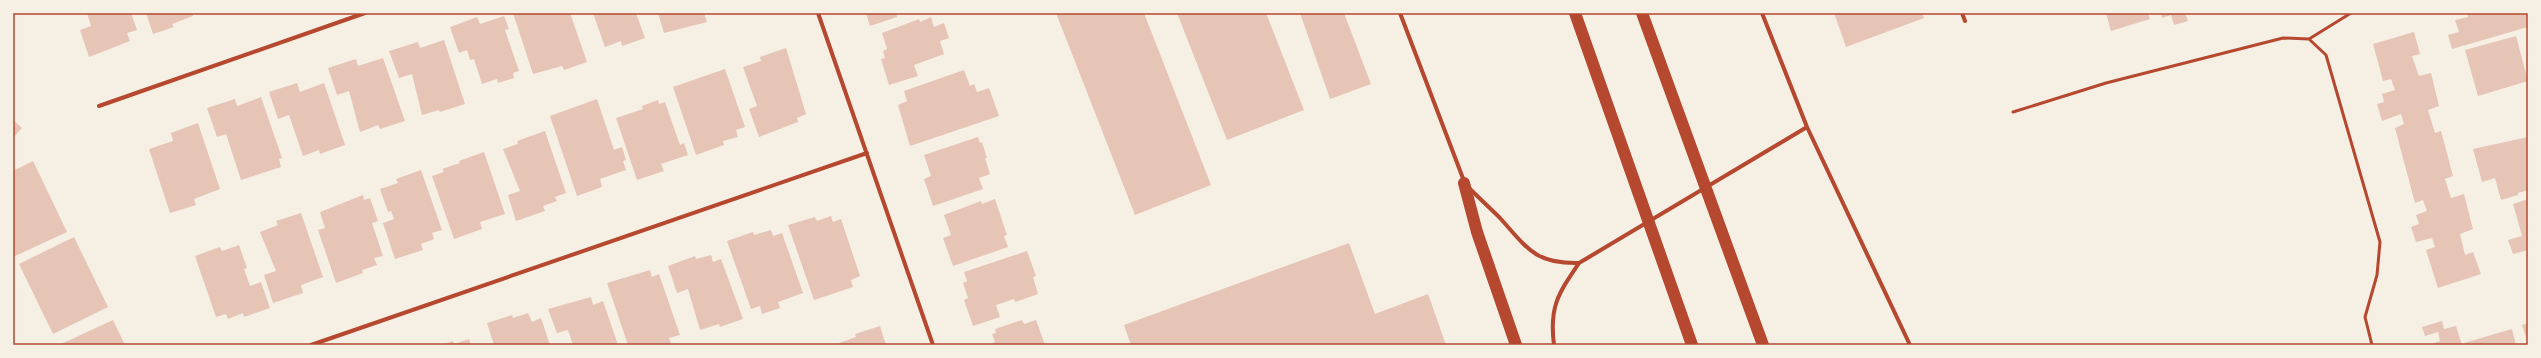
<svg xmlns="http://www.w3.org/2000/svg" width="2541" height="358" viewBox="0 0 2541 358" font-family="'Sofia Sans Condensed',sans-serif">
	<rect width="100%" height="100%" fill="#f6efe4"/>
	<path fill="#e6c5b7" d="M87,13H131L137,30L127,33L130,41L89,57L80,30L91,26Z
		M146,13H192L193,16L172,24L174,27L153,34Z
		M513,13H570L587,62L564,70L562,66L533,74Z
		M593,13H636L645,38L622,46L621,41L605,47Z
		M658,13H704L707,22L664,33Z
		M866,13H896L897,17L870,26Z
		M1056,13H1144L1211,185L1135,215Z
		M1177,13H1266L1304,110L1227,140Z
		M1300,13H1344L1371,84L1330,99Z
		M1834,13H1922L1924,18L1846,47Z
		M2106,13H2148L2150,19L2111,31Z
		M2161,13H2185L2188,21L2174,25L2171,15L2162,18Z
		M2467,13H2528V27L2452,49L2448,35L2459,32L2455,20L2468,17Z
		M504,16L509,29L505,30L519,71L513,73L514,78L498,83L497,79L482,84L474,59L470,60L467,50L459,53L450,27L477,17L480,24Z
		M931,17L934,27L944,23L949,38L940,41L944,54L914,65L918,76L889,85L881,59L885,58L883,51L887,49L882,33L919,19L920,22Z
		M2414,32L2420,54L2412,56L2419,76L2431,73L2439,106L2428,110L2435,133L2441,131L2453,176L2445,179L2451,198L2464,194L2473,229L2460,234L2465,255L2473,252L2481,274L2438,288L2426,250L2435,247L2432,238L2416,242L2411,227L2419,224L2416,215L2427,211L2423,200L2415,203L2395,128L2404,124L2401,114L2382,121L2377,104L2384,102L2382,94L2395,90L2391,79L2383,81L2373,44Z
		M2516,36L2528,81L2478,96L2465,50Z
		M444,40L465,104L440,112L439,110L422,115L412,74L399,78L389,51L418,42L420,48Z
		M786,48L806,114L797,118L798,122L759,137L749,109L757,106L743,67L761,61L760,57Z
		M383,58L405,121L380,129L378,125L360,132L349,91L337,95L328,68L356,59L358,66Z
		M725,69L745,127L736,130L738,137L723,141L724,145L696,155L673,87Z
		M964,70L970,86L974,84L977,92L989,88L999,116L910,146L898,105L907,101L904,91Z
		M297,83L300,92L324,83L345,145L320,154L319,150L303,156L289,115L278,119L269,92Z
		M261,97L282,158L279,159L281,167L241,180L226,134L217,137L207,108L235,99L237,106Z
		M597,99L614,150L622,147L626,160L623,161L626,170L600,179L602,187L577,196L550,116Z
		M658,100L659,104L665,102L680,145L684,143L688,155L661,164L664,171L637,180L616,118L643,109L642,106Z
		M13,120L22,128L13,138Z
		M198,123L220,189L194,199L196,205L170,213L149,149L173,141L171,133Z
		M545,131L566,193L555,197L557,201L543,206L545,211L516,221L508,195L520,191L503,149L518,144L517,141Z
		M978,137L980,143L982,142L987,158H985L990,174L979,178L983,189L933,206L924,179L931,176L924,155Z
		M2528,137V190L2518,193V195L2501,200L2495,178L2482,182L2473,149Z
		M484,152L505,214L480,222L482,229L454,239L432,176L444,172L442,169L460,163L459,161Z
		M33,161L67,232L13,257V171Z
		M421,170L442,230L432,233L434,239L421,244L423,250L395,259L383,223L394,219L391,211L388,212L380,189L398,183L396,179Z
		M363,195L364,200L370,198L378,221L372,223L383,256L374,258L377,265L362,270L363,273L336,283L318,230L325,228L320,212Z
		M995,199L1007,235L1004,236L1008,247L953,266L943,238L951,235L944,215L981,201L982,204Z
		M2528,199V250L2513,254L2508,240L2522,236L2513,204Z
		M301,213L323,277L301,285L303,293L273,303L264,275L276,271L260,232L278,225L276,221Z
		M831,216L833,222L841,219L860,276L851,280L853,287L814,300L788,225L815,217L817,221Z
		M771,230L773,236L782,233L803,293L778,302L780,308L762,314L760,306L751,309L727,241L753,232L754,235Z
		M74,237L108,307L53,334L19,264Z
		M1349,243L1375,314L1428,294L1446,345H1131L1124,325Z
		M239,245L247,268L244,269L250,286L261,282L270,308L244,317L243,313L228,319L226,314L216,317L195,256L220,247L222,251Z
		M1027,251L1036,276L1033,277L1038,294L1015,302L1014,299L996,305L1000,317L973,326L964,300L968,298L963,283L967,281L964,272Z
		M711,255L713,262L721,259L743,319L720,327L719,324L700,330L688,289L677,293L668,266L695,256L696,259Z
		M650,270L652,277L659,274L680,335L669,338L671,343L666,345H628L607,283Z
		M591,297L593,305L603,301L618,345H573L568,330L557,333L548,309Z
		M528,313L532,322L541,318L550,345H494L487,323L512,315L513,318Z
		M113,320L125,345H59Z
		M1022,320L1024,324L1036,320L1045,345H989L995,342L992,334L996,333L995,329Z
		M2442,321L2444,329L2456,326L2462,345H2428L2440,341L2438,332L2425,336L2422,327Z
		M2528,323V340H2527L2522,325Z
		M880,326L886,345H840L839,343L856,337L855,334Z
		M2512,329L2516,345H2465L2464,343Z
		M469,339L471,345H442L453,341L454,344Z"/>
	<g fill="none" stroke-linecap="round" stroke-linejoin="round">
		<path stroke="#b5482f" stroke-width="3" d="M2309,39L2351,13
			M2013,112L2106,83L2283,38L2309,39L2326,55L2380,242L2377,275L2365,317L2372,345"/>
		<path stroke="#b5482f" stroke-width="4" d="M818,13L933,345
			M1400,13L1464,181
			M1762,13L1807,127L1910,345
			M1962,13L1965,21
			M99,106L365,13
			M1469,188C1479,198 1490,208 1500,218C1527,248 1535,264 1579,263
			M311,345L867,153
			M1554,345C1549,307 1558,294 1579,263L1807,127"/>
		<path stroke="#b5482f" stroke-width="12" d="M1575,13L1692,345
			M1642,13L1763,345
			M1464,183L1477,232L1516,345"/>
	</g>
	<rect width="2541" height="358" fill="none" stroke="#f6efe4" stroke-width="28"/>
	<rect x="14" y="14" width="2513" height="330" fill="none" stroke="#b5482f" stroke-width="1.5"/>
</svg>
